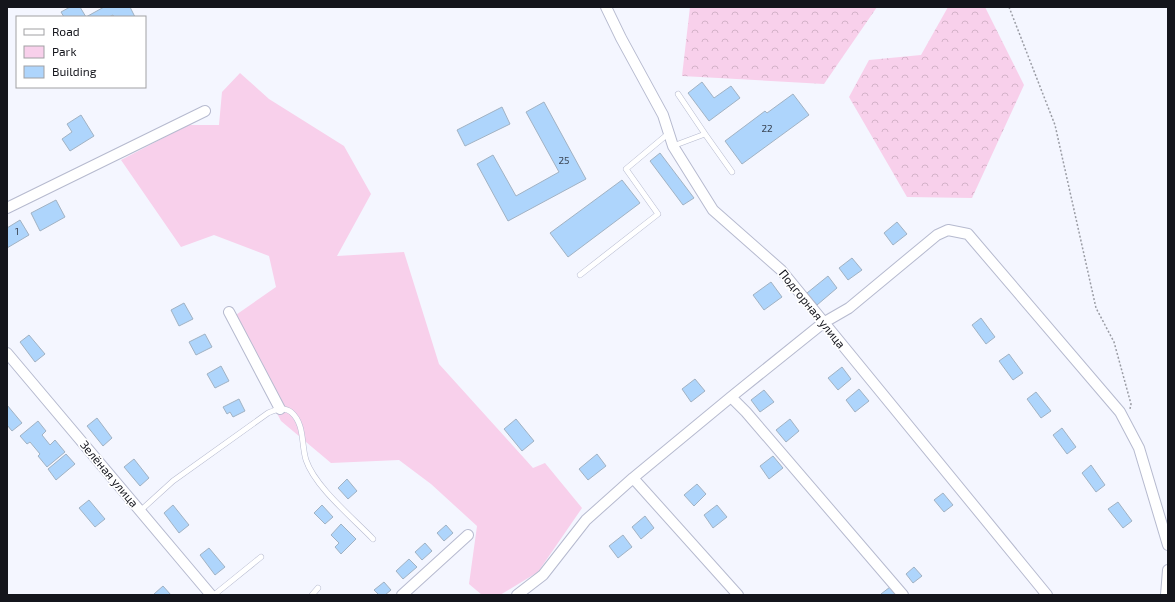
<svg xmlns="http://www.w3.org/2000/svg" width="1175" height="602" viewBox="0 0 1175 602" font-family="'Exo 2',sans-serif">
	<defs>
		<pattern id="forest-crowns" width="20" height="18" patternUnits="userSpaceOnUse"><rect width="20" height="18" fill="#f8d0eb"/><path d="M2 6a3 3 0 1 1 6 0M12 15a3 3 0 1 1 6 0" fill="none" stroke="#d4b2c9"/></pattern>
	</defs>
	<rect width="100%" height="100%" fill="#f4f6ff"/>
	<path fill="url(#forest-crowns)" d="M690,7H877L824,84L682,76Z
		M948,7H985L1024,85L972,198L907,197L849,97L869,60L921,55Z"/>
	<path fill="#f8d0eb" d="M240,73L269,99L344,146L371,194L337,256L404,252L439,364L533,468L545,463L582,508L538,572L500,595H482L469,584L477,526L431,484L399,460L331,463L281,421L242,347L230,319L276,287L269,256L214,235L181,247L121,160L188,125H219L222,92Z"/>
	<path fill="#aed5fc" stroke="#a1b2c3" d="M70,7H80L86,17L104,7H130L135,17H114L113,15L109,17H64L61,12Z
		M702,82L714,98L731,86L740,98L709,121L688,93Z
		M793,94L809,115L742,164L725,141L765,111L767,113Z
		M544,102L586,179L508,221L477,164L493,155L516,196L559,172L526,112Z
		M502,107L510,124L465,146L457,130Z
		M81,115L94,136L70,151L62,139L72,132L67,124Z
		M660,153L694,198L683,205L650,161Z
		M622,180L640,203L568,257L550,233Z
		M56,200L65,217L40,231L31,213Z
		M20,220L29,235L7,248V228Z
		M897,222L907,234L893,245L884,233Z
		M852,258L862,270L848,280L839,268Z
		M828,276L837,288L817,305L807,293Z
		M771,282L782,297L764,310L753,295Z
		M184,303L193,319L179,326L171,310Z
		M981,318L995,337L986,344L972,325Z
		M205,334L212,347L196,355L189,342Z
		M29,335L45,354L35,362L20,342Z
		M1009,354L1023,373L1013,380L999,361Z
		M221,366L229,381L215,388L207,374Z
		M842,367L851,379L838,390L828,378Z
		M695,379L705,391L691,402L682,389Z
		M859,389L869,401L855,412L846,400Z
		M764,390L774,402L760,412L751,400Z
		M1036,392L1051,411L1041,418L1027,399Z
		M239,399L245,411L233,417L230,412L227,414L223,407Z
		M7,405L22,423L12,431L7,425Z
		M97,418L112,438L103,446L87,426Z
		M516,419L534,441L522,451L504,429Z
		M790,419L799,431L786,442L776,430Z
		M38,421L46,431L42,435L50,445L55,440L65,452L47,467L38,456L40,454L30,442L27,444L20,436Z
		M1062,428L1076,447L1067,454L1053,435Z
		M66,454L75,464L56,480L48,469Z
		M597,454L606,466L588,480L579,469Z
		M773,456L783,468L769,479L760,466Z
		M134,459L149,478L140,486L124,467Z
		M1091,465L1105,485L1096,492L1082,473Z
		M347,479L357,491L348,499L338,488Z
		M697,484L706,494L694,506L684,495Z
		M943,493L953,505L944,512L934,500Z
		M89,500L105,519L95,527L79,508Z
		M1118,502L1132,521L1123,528L1108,509Z
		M173,505L189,525L179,533L164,513Z
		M322,505L333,517L325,524L314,513Z
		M717,505L727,517L713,528L704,515Z
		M645,516L654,528L641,539L632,527Z
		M341,524L356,539L341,554L335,547L339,543L331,535Z
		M446,525L453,533L444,541L437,533Z
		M623,535L632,547L618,558L609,546Z
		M425,543L432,551L422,560L415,552Z
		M209,548L225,567L215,575L200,555Z
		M409,559L417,567L403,579L396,571Z
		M914,567L922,576L913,583L906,574Z
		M384,582L391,590L385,595H379L374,590Z
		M163,586L171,595H155L154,594Z
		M890,587L896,595H882L881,594Z"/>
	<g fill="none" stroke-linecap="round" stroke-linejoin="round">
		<defs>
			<path id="service" d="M678,94L705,134
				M673,146L705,134L732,172
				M580,275L658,214L626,169L669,133
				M140,511L173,481L268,413C275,410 284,406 291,412C305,424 301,444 306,460C315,487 353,518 373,539
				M214,595L261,557
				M312,595L318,588"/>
			<path id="minor" d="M606,7L621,38L663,115L673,146L713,210L781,270L1047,595
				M7,208L205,111
				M229,312L280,409
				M7,353L211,595
				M731,397L746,412L903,595
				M633,478L738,595
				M402,595L468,535
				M517,595L543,575L586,520L633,478L731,397L823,323L849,308L937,235L948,230L968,234L1120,412L1139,448L1168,545
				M1166,595L1168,570"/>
		</defs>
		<use href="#service" stroke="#b6bacf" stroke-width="6"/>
		<use href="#minor" stroke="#b6bacf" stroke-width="12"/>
		<path stroke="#9a9ca4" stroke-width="1.5" stroke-dasharray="2 2" stroke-linecap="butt" d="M1009,7L1055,125L1096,308L1114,342L1131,404L1130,409"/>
		<use href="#service" stroke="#fff" stroke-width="5"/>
		<use href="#minor" stroke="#fff" stroke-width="10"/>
	</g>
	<g text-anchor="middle" stroke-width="3.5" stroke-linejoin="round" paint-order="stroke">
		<g font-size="10" fill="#3a4554">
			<text x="767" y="132">22</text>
			<text x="564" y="164">25</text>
			<text x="17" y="235">1</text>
		</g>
		<g font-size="12" fill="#14151c" stroke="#fff">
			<text transform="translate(812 309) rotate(51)" y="4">Подгорная улица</text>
			<text transform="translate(109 474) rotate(50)" y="4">Зелёная улица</text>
		</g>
	</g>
	<rect width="1175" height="602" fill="none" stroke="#14151c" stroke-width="16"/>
	<rect x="16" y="16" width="130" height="72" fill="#ffffff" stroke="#a1a1a4"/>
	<rect x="24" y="29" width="20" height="6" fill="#ffffff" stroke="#a1a1a4"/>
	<text x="52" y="36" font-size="12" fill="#14151c">Road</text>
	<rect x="24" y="46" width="20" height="12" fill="#f8d0eb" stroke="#a1a1a4"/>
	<text x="52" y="56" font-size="12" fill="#14151c">Park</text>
	<rect x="24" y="66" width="20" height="12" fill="#aed5fc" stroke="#a1a1a4"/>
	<text x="52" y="76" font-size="12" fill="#14151c">Building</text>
</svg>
